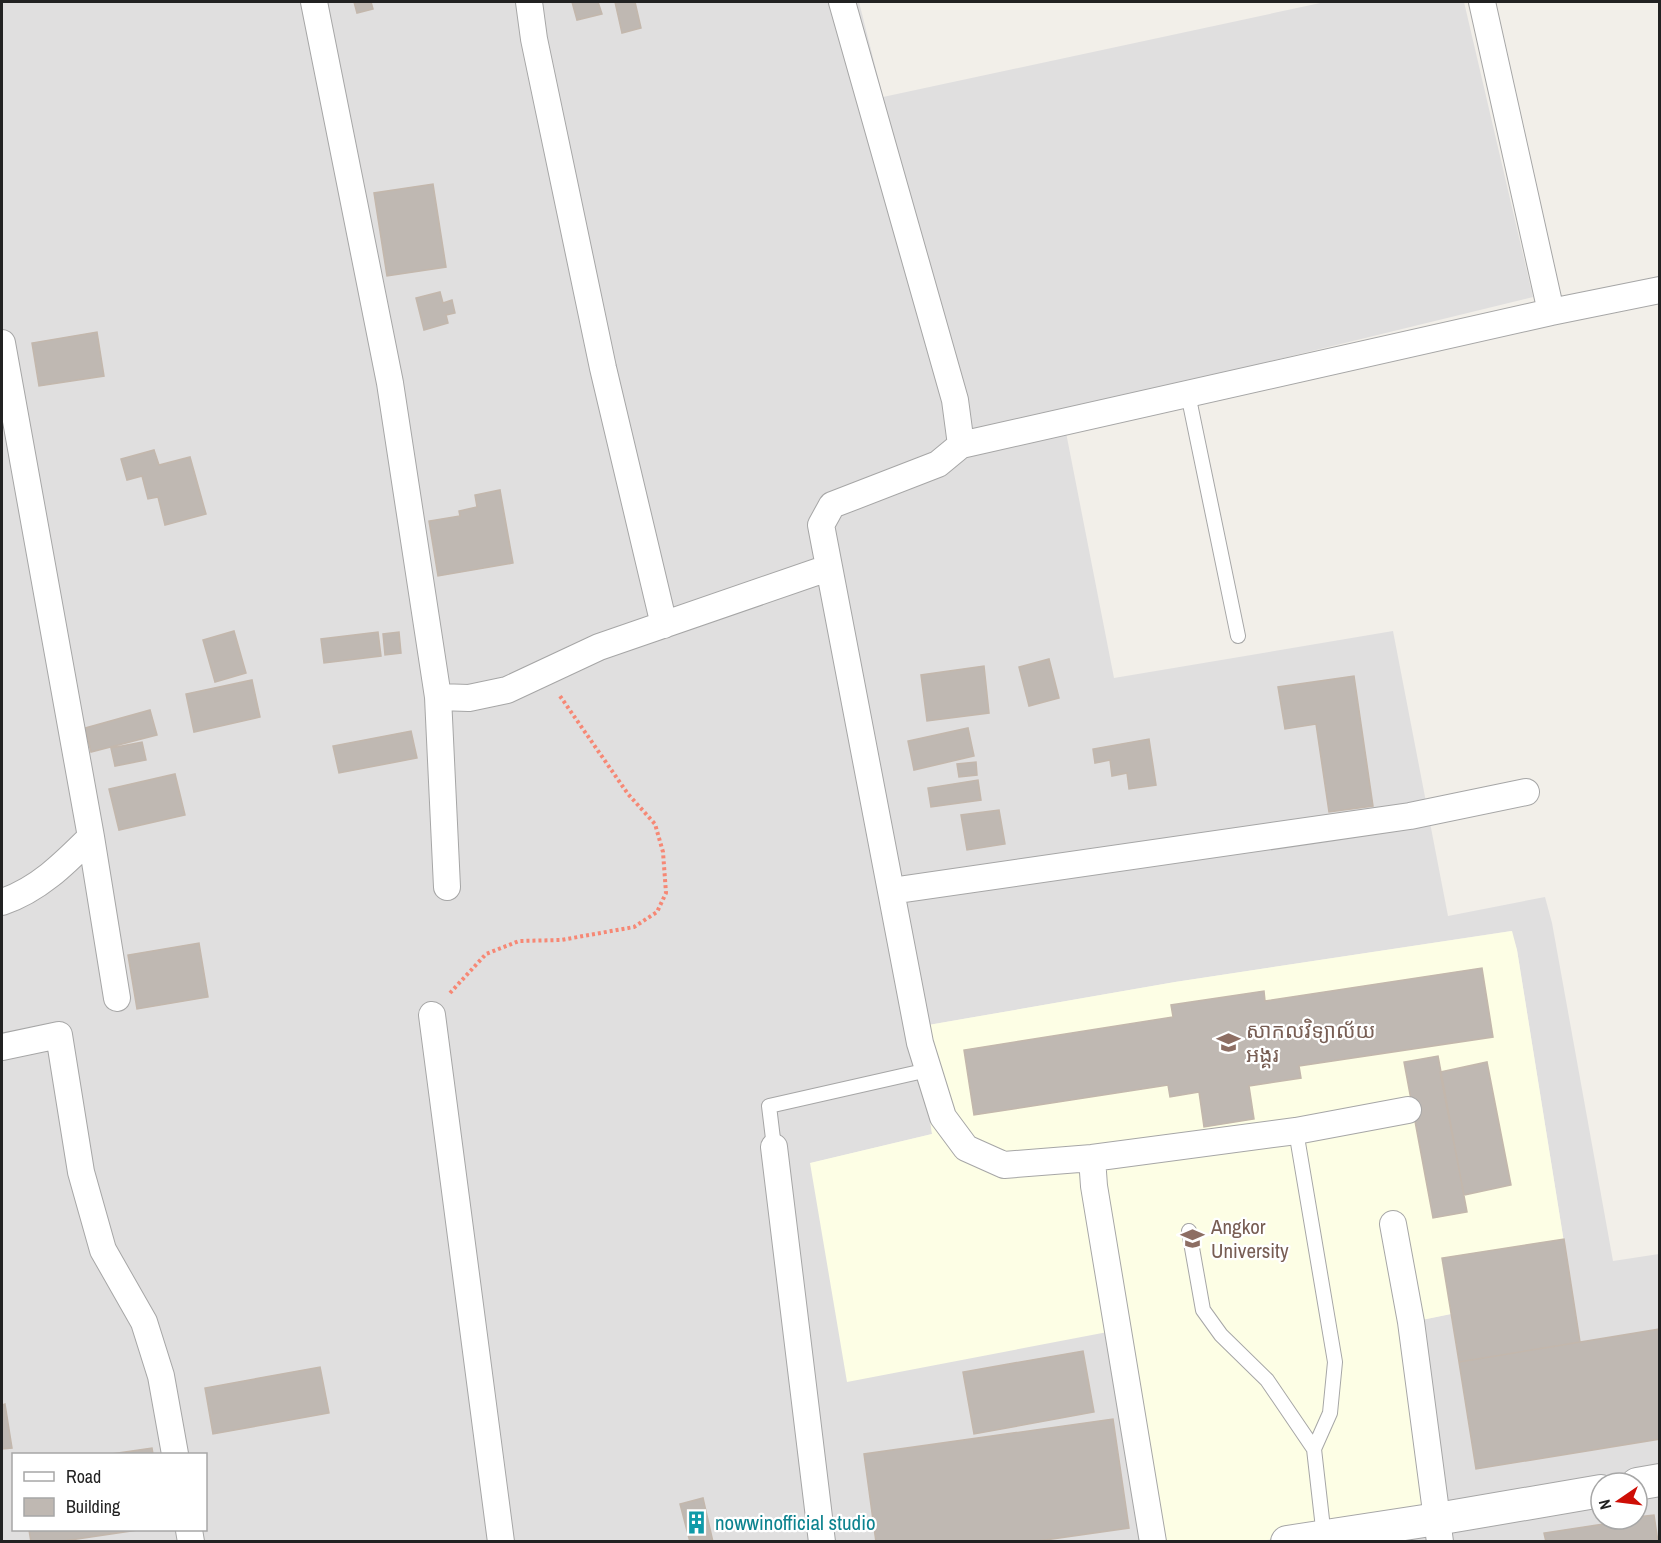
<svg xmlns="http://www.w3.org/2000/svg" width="1661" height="1543" viewBox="0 0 1661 1543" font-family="'Archivo Narrow','Noto Sans Khmer',sans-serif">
	<rect width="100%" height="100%" fill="#f2efe9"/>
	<path fill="#e0dfdf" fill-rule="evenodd" d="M2,2H859L883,97L1325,2H1464L1533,297L1062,412L1114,678L1393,631L1448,916L1545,897L1552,923L1613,1261L1659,1254V1541H1260L1435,1514L1411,1322L1451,1314L1459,1361L1580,1342L1517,950L1511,931L1175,982L917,1027L932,1134L811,1163L1118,1330L1153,1541L2,1542ZM14,1454H206V1530H14ZM1601,1483H1637V1519H1601Z"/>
	<path fill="#fdfee5" d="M1512,931L1517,950L1580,1342L1459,1362L1451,1314L1412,1322L1435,1514L1260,1541H1153L1118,1330L847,1382L810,1163L932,1134L917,1027L1175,982Z"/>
	<path fill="#bfb8b2" stroke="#c3b7ac" stroke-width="1.5" d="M354,2H371L373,9L357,13Z
		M572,2H598L602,14L577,20Z
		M615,2H635L641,28L622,33Z
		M433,184L446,267L387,276L374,193Z
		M440,292L443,303L452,300L455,313L446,315L448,323L424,330L416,298Z
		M97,332L104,376L39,386L32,343Z
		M154,450L159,465L190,457L206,514L165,525L158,497L148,499L142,476L127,480L121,459Z
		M500,490L513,563L438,576L429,521L460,516L459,511L477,507L475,495Z
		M234,631L246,673L215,682L203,640Z
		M378,632L381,656L324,663L321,639Z
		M399,632L401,653L385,655L383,634Z
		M1049,659L1059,698L1029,706L1019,667Z
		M984,666L989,713L927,721L921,675Z
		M1354,676L1373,806L1329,812L1316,724L1285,729L1278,687Z
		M252,680L260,717L194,732L186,694Z
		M150,710L157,735L91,752L85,728Z
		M968,728L974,756L914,770L908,741Z
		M411,731L417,758L339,773L333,746Z
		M1149,739L1156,785L1129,789L1127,773L1112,776L1110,760L1095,763L1093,749Z
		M142,742L146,760L115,766L111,748Z
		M976,762L977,775L959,777L957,764Z
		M175,774L185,815L119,830L109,789Z
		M978,780L981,800L931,807L928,788Z
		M999,810L1005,844L967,850L961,815Z
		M199,943L208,997L137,1009L128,955Z
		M1482,968L1493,1037L1299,1066L1301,1078L1249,1086L1254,1119L1204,1127L1199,1092L1170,1097L1168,1085L974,1115L964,1050L1173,1017L1171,1005L1264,991L1265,1001Z
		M1438,1056L1467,1212L1433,1218L1404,1062Z
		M1487,1062L1511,1185L1464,1195L1440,1072Z
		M1564,1239L1580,1342L1459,1362L1442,1258Z
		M1660,1329V1439L1476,1469L1459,1362Z
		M1083,1351L1094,1412L974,1434L963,1372Z
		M320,1367L329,1413L213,1434L205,1388Z
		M5,1404L12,1448L2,1449V1405Z
		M1113,1419L1129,1528L1031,1542H876L864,1454Z
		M152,1448L153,1454H111Z
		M703,1498L713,1542H690L680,1504Z
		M1654,1515L1658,1542H1546L1544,1533L1637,1519V1517Z
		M29,1530H138L57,1542H31Z"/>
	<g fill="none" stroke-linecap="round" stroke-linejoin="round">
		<defs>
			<path id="service" d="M1188,394L1238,636
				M1296,1131L1335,1362L1330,1413L1314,1449
				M774,1147L769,1106L928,1070
				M1189,1231L1203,1310L1221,1335L1267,1380L1314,1449L1324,1537"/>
			<path id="minor" d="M314,2L390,383L438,697L447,887
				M529,2L534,39L603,368L664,625
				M842,2L955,400L961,445
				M1482,2L1551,312
				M2,343L91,837L117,998
				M438,697L469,698L507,690L599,647L828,568
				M891,891L1410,816L1526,792
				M2,902C38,890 64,864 91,837
				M432,1015L501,1542
				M2,1047L59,1035L81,1172L103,1250L144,1322L161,1376L175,1454
				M1408,1110L1296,1131L1092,1158L1004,1165L966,1148L943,1117L920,1043L821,525L832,505L938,464L961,445L1551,312L1660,290
				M774,1147L822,1542
				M1092,1158L1094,1186L1153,1542
				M1393,1224L1411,1322L1440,1542
				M189,1530L191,1542"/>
			<path id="tertiary" d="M1637,1484L1660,1480
				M1287,1542L1437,1519L1601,1491"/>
		</defs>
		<use href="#service" stroke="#a6a6a6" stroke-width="16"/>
		<use href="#minor" stroke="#a6a6a6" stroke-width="28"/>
		<use href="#tertiary" stroke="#a6a6a6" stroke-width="34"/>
		<path stroke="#f68875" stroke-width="4" stroke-dasharray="3 3" stroke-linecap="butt" d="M450,993L486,954L519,941L561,940L634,927L657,912L666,893L663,852L655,824L628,794L560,696"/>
		<use href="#service" stroke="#fff" stroke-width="14"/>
		<use href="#minor" stroke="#fff" stroke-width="26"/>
		<use href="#tertiary" stroke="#fff" stroke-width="32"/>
	</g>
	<defs>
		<symbol id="university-bare" viewBox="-9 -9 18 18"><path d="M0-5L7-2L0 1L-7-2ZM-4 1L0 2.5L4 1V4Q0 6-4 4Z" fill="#8d6e63" stroke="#fff" stroke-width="2.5" paint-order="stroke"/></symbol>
		<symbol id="building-bare" viewBox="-9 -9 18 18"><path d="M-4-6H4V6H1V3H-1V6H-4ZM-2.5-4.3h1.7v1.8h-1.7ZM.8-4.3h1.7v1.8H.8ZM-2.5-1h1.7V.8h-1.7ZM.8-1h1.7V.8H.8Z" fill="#0f9aa8" stroke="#fff" stroke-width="2.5" paint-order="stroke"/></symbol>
	</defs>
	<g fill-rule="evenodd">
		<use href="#university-bare" x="1212" y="1026" width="33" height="33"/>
		<use href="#university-bare" x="1176" y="1222" width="33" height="33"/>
		<use href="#building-bare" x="680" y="1506" width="33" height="33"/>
	</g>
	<g text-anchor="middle" stroke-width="4.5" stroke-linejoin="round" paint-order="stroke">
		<g font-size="21" fill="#785e54" stroke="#fff" text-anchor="start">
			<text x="1246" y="1038">សាកលវិទ្យាល័យ<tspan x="1246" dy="24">អង្គរ</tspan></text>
			<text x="1211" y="1234">Angkor<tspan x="1211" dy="24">University</tspan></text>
		</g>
		<g font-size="21" fill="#0d838f" stroke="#fff" text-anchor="start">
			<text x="715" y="1530">nowwinofficial studio</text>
		</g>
	</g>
	<rect width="1661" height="1543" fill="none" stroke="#222222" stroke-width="6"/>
	<rect x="12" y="1453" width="195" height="78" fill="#ffffff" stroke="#a7a7a7" stroke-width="1.5"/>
	<rect x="24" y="1472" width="30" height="9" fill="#ffffff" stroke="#a7a7a7" stroke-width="1.5"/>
	<text x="66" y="1483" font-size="18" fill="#222222">Road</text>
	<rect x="24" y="1498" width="30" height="18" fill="#bfb8b2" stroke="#a7a7a7" stroke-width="1.5"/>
	<text x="66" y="1513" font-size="18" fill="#222222">Building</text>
	<g transform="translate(1619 1501) rotate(256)"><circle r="28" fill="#ffffff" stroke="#a7a7a7" stroke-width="1.5"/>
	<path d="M0-4.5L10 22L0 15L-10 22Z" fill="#ce0e06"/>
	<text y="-9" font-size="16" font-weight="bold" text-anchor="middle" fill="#222222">N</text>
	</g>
</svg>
